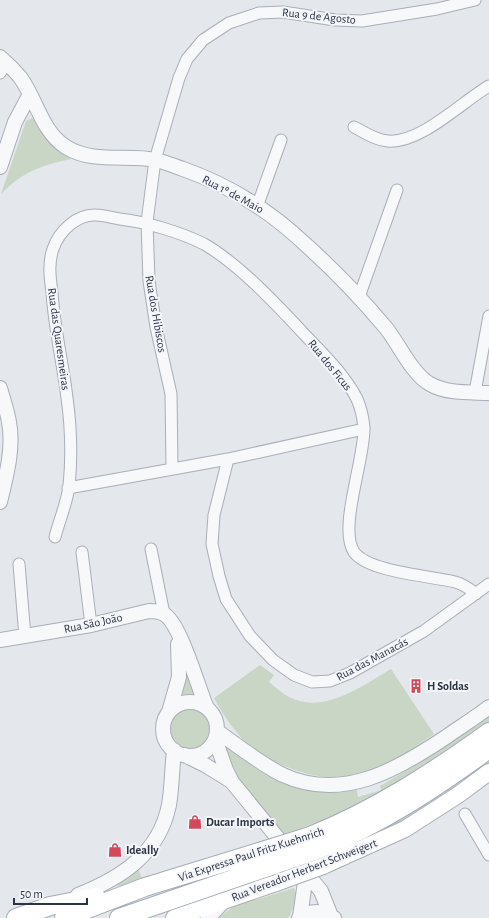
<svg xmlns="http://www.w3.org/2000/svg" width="489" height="918" viewBox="0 0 489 918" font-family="'Alegreya Sans',sans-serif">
	<rect width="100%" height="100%" fill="#e4e7ec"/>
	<path fill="#c9d6c5" d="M32,118L37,122L53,144L71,159C40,166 24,171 1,194L26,121Z
		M260,665L274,675L269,682C275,687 282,693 289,697C323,715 362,686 391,669L434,734C417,746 401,758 382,766C366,773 344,779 326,777C300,775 262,759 244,741C232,728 222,713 214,698Z
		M183,674H189L198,698L180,699Z
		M168 730a22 22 0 1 1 44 0a22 22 0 1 1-44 0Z
		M489,715V722L418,772L341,814L282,835L236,783L224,748L228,746C265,781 305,797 357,790L358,797L381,790L380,786L414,766Z
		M489,758V764L465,782L394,828L305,867L304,864Z
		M138,867L142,879L120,886L115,885Z
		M294,888C299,898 293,909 288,918H218L233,907Z"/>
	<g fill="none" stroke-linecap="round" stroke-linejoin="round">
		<defs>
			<path id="minor" d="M0,73L7,63
				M354,127C364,132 375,140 388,141C420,144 463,101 489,86
				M258,204L281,140
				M359,297L397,190
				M475,392L489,316
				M228,459L214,515L212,544L219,576L226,599L250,636L273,660L294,675L312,682L330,681L350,673L424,631L489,584
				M172,468L171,394L156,327L149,281L147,222L155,160L179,78L187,59L203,40L229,23L259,13L283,12L335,20L362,21L437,9L475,0
				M68,488L228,459L364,429
				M55,537C59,521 67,503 69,486C72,457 71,427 67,398C63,363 54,328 52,292C50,278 48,263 53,249C59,231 77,214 96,215C104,215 113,218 120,219C146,222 180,232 204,244C239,264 278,306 305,335C324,355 345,375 357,399C361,408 363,418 364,427C365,459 338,528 354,552C368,572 431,576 455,582C463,584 470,589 476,594
				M151,549L164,614
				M82,552L91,625
				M19,564L25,637
				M465,814L489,855"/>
			<path id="tertiary" d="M0,57C7,63 14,70 20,77C37,100 41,131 66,147C93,164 128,154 156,160C165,162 174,166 183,169C229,185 269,210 305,244C334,270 361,298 386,328C399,344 412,374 430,384C447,394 470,392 489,393
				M0,167L15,122L30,94
				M0,388C3,399 7,410 9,422C14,448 6,477 0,502
				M0,640L91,625L149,611C154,611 159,611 164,614C181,624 198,688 207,708
				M163 729a27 27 0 1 1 54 0a27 27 0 1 1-54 0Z
				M169,712L179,677L178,644
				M217,731C238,746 259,763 283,775C342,802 397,770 446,737C460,727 475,718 489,707
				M215,739L226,770L232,782L321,891L331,916
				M185,755L205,765L231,781
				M78,895C121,878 159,854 169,805C172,787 172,769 174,750
				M300,917L306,875
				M208,918L224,901
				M299,918C310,910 323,910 334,918"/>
			<path id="secondary" d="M323,866L405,829L458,795L489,772
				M174,918L276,883"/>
			<path id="primary" d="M310,836C375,810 432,773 489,732
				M317,850C380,825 434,789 489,749
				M16,918L50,906L96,897
				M64,918L145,887L262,851
				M119,918L268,867"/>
		</defs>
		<use href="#minor" stroke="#a9aeb7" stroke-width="13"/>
		<use href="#tertiary" stroke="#a9aeb7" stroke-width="16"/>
		<use href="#secondary" stroke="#a9aeb7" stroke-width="18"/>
		<use href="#primary" stroke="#a3abb8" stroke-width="20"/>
		<use href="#minor" stroke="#f7f8fa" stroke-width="11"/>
		<use href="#tertiary" stroke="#f7f8fa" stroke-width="14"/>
		<use href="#secondary" stroke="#fff" stroke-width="16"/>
		<use href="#primary" stroke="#fff" stroke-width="18"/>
		<defs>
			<path id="secondary-bridge" d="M276,883L323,866"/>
			<path id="primary-bridge" d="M262,851L310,836
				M268,867L317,850"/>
		</defs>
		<use href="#secondary-bridge" stroke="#a9aeb7" stroke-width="18" stroke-linecap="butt"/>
		<use href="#primary-bridge" stroke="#a3abb8" stroke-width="20" stroke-linecap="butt"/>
		<use href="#secondary-bridge" stroke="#fff" stroke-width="16"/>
		<use href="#primary-bridge" stroke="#fff" stroke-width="18"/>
	</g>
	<defs>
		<symbol id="building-bare" viewBox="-9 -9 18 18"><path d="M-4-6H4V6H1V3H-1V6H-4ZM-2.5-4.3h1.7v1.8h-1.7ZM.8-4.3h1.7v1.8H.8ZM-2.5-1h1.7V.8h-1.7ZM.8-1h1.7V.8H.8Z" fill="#d1495b" stroke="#f4f6f9" stroke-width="2.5" paint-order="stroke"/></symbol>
		<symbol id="shop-bare" viewBox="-9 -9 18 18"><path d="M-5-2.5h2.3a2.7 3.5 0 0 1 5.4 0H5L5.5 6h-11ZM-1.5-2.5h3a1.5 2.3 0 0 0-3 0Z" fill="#d1495b" stroke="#f4f6f9" stroke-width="2.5" paint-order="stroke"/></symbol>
	</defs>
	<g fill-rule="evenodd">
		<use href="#building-bare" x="406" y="676" width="20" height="20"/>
		<use href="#shop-bare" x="185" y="812" width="20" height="20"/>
		<use href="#shop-bare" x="105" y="840" width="20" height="20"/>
	</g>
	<g text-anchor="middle" stroke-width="4" stroke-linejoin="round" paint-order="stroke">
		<g font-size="12" fill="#2b3445" stroke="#f4f6f9">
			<text transform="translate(319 16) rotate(6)" y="4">Rua 9 de Agosto</text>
			<text transform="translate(233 194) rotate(28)" y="4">Rua 1º de Maio</text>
			<text transform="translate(156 314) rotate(80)" y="4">Rua dos Hibiscos</text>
			<text transform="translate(59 339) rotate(82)" y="4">Rua das Quaresmeiras</text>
			<text transform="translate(330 365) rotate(51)" y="4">Rua dos Ficus</text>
			<text transform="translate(93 623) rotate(-12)" y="4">Rua São João</text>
			<text transform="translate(372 659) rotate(-28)" y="4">Rua das Manacás</text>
			<text transform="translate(251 854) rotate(-18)" y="4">Via Expressa Paul Fritz Kuehnrich</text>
			<text transform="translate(304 870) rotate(-21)" y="4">Rua Vereador Herbert Schweigert</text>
		</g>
		<g font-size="12" font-weight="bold" fill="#2b3445" stroke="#f4f6f9" text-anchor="start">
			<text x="427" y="690">H Soldas</text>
			<text x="206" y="826">Ducar Imports</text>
			<text x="126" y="854">Ideally</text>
		</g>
	</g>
	<path d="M14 898v6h73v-6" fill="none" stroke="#2b3445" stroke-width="2"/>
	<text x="20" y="898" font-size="12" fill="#2b3445" stroke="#f4f6f9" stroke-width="3" paint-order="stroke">50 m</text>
</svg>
